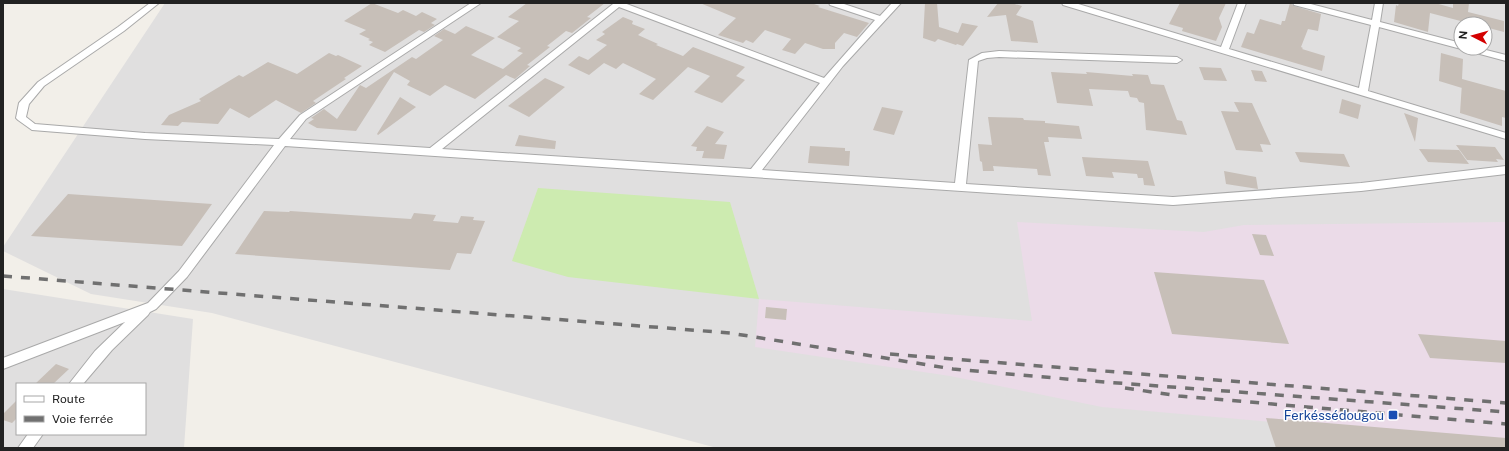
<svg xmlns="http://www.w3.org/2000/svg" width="1509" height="451" viewBox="0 0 1509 451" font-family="'Public Sans',sans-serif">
	<rect width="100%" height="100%" fill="#f2efe9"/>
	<path fill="#e0dfdf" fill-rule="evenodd" d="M165,3H1506V448H717L212,313L91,294L3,251V247ZM1461,24H1485V48H1461Z
		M3,289L193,319L184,448H3ZM17,384H145V434H17Z"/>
	<path fill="#ebdbe8" d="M1017,222L1204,232L1244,225L1506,222V448L1502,442L1102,407L950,376L755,347L759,299L1032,321Z"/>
	<path fill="#cdebb0" d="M538,188L730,202L759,299L568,277L512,261Z"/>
	<path fill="#c7bfb8" d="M372,3L398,13L403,10L416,16L422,12L437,19L431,23L435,25L424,32L419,30L385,52L369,45L373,42L368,40L370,39L359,34L366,30L344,21Z
		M527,3H605L587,17L591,18L572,33L566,31L547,46L550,47L527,65L530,66L515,79L506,75L475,99L445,85L430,96L407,85L410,81L394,72L356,131L317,128L308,123L314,119L311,118L324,109L337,119L360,85L366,88L412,57L416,59L443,40L434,36L444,29L455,34L466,26L495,38L471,55L503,69L523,53L517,51L521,48L497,37L519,21L508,17Z
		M700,3H811L820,6L818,7L869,23L857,37L844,33L835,43V49H823L805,43L795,54L782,50L791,39L765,30L753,43L746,40L743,43L718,35L736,18Z
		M925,3H937L939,27L958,33L962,23L978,26L963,46L957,44L956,45L938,39L935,42L923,38Z
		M998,3H1011L1022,6L1016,15L1033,21L1038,43L1011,41L1006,15L987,17Z
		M1180,3H1226L1219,18L1222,27L1216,41L1182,31L1183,28L1169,24Z
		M1290,3L1294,6L1321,14L1318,31L1308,29L1301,47L1303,48L1302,49L1325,56L1322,71L1241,47L1247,32L1254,34L1260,19L1281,25L1282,21H1285Z
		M1399,3H1435L1453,8V3H1469L1468,12L1504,21V32L1485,27V24H1472L1430,13L1428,32L1394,22L1396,5L1398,6Z
		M623,17L633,21L632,24L645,29L638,35L658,44L656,45L683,56L693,47L745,67L736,76L745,80L722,103L694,92L710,76L688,67L653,100L639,94L656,79L623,63L616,69L604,63L589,75L568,65L579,56L588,60L607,45L596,40L605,34L602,32Z
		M329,53L336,56L338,55L362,66L344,78L346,79L313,101L316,103L301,113L276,100L249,118L230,108L218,124L182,122L178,126L161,125L169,115L201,101L199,99L239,75L243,77L268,62L297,74Z
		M1441,53L1463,59L1462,79L1506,91V118L1502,117V126L1460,113L1462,83V88L1439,81Z
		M1199,67L1221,68L1227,81L1204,80Z
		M1251,70L1262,71L1267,82L1255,81Z
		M1051,72L1087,74L1086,72L1133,76L1132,74L1148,75L1151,84L1164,85L1177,120L1182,121L1187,135L1146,130L1144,103L1139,102L1137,98L1130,97L1128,91L1089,89L1093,106L1057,103Z
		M545,78L565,87L529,117L508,106Z
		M400,97L416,107L378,135L377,134Z
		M1342,99L1361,105L1358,119L1339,113Z
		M1234,102L1252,103L1271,145L1260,144L1263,152L1236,150L1221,111L1239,112Z
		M882,107L903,111L894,135L873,130Z
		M1404,113L1418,118L1415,142Z
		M988,117L1023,118L1024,120L1045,121V123L1079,126L1082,139L1048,137L1049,142H1044L1051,176L1038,175L1037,169L993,166L994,171H983L982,162L980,161L978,144L992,145Z
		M707,126L724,132L715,144L727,145L724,159L702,158L704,151H696L697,147L691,146Z
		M519,135L556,141L555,149L515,146Z
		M1456,145L1495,147L1504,160L1496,159L1498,162L1467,160Z
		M810,146L845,148V151H850L849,166L808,163Z
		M1419,149L1459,150L1469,164L1428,162Z
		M1295,152L1344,154L1350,167L1300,162Z
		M1082,157L1148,161L1155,186L1144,185L1143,178H1138L1137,174L1112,172L1114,178L1086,176Z
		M1224,171L1256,177L1258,189L1226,184Z
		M68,194L212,204L182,246L31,236Z
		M264,211L289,212L290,211L411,219L414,213L436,215L433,221L458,223L461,216L474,217L473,220L485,221L471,254L457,253L450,270L235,254Z
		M1252,234L1266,235L1274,256L1260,255Z
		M1154,272L1264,280L1289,344L1172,334Z
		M766,307L787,309L786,320L765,318Z
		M1418,334L1506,341V363L1430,358Z
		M56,364L69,369L53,384H35Z
		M17,400V418L12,423L3,420V414Z
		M1266,418L1506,438V448H1276Z"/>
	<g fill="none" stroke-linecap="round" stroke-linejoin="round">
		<defs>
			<path id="minor" d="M150,3H159L124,31L44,86L29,104L26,117L35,124L145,133L279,139L300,115L471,3H481L306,119L290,139L430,148L613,4L612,3H624L824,78L875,20L830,5L829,3H841L880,16L892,3H901L843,66L762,170L955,183L969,60L982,53L999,51L1177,57L1182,60L1177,63L999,57L987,58L978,61L966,184L1173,197L1361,183L1506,166V174L1361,191L1173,205L285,146L187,277L156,309L150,312L148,315L112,350L83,384H69L95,351L125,322L3,369V358L148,303L179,271L274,145L145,139L32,130L18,120L16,118L19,103L38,82L118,27ZM619,7L820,83L751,169L442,149Z
				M1062,3H1075L1221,47L1238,3H1246L1229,49L1359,88L1371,25L1294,5L1293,3H1307L1372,20L1375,3H1383L1380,22L1461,43V48H1478L1506,55V61L1379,27L1368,91L1506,133V139L1063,5Z
				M28,434H43L33,448H18Z"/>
		</defs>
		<use href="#minor" stroke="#a9a9a9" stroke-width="2"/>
		<use href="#minor" fill="#fff" fill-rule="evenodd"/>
		<path stroke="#707070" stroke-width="3.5" stroke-dasharray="9 9" stroke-linecap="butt" d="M3,276L730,333L953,369L1078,380L1506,412
			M890,354L1506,403
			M1125,388L1179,396L1506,424"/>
	</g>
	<rect fill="#1a4fb4" stroke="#fff" stroke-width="1.5" x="1388" y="410" width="10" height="10" rx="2"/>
	<g text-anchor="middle" stroke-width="3" stroke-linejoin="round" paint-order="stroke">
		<g font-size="13" fill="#164399" stroke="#fff" text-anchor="end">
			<text x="1384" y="420">Ferkéssédougou</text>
		</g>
	</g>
	<rect width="1509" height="451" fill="none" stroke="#222222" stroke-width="8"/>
	<rect x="16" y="383" width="130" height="52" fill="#ffffff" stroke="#a7a7a7"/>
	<rect x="24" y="396" width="20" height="6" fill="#ffffff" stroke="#a7a7a7"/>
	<text x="52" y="403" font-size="12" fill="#222222">Route</text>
	<rect x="24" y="416" width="20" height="6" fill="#707070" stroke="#a7a7a7"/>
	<text x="52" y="423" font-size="12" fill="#222222">Voie ferrée</text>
	<g transform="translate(1473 36) rotate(276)"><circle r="19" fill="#ffffff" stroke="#a7a7a7"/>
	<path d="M0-3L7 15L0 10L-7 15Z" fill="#d40000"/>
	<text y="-6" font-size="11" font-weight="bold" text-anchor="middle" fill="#222222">N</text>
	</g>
</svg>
